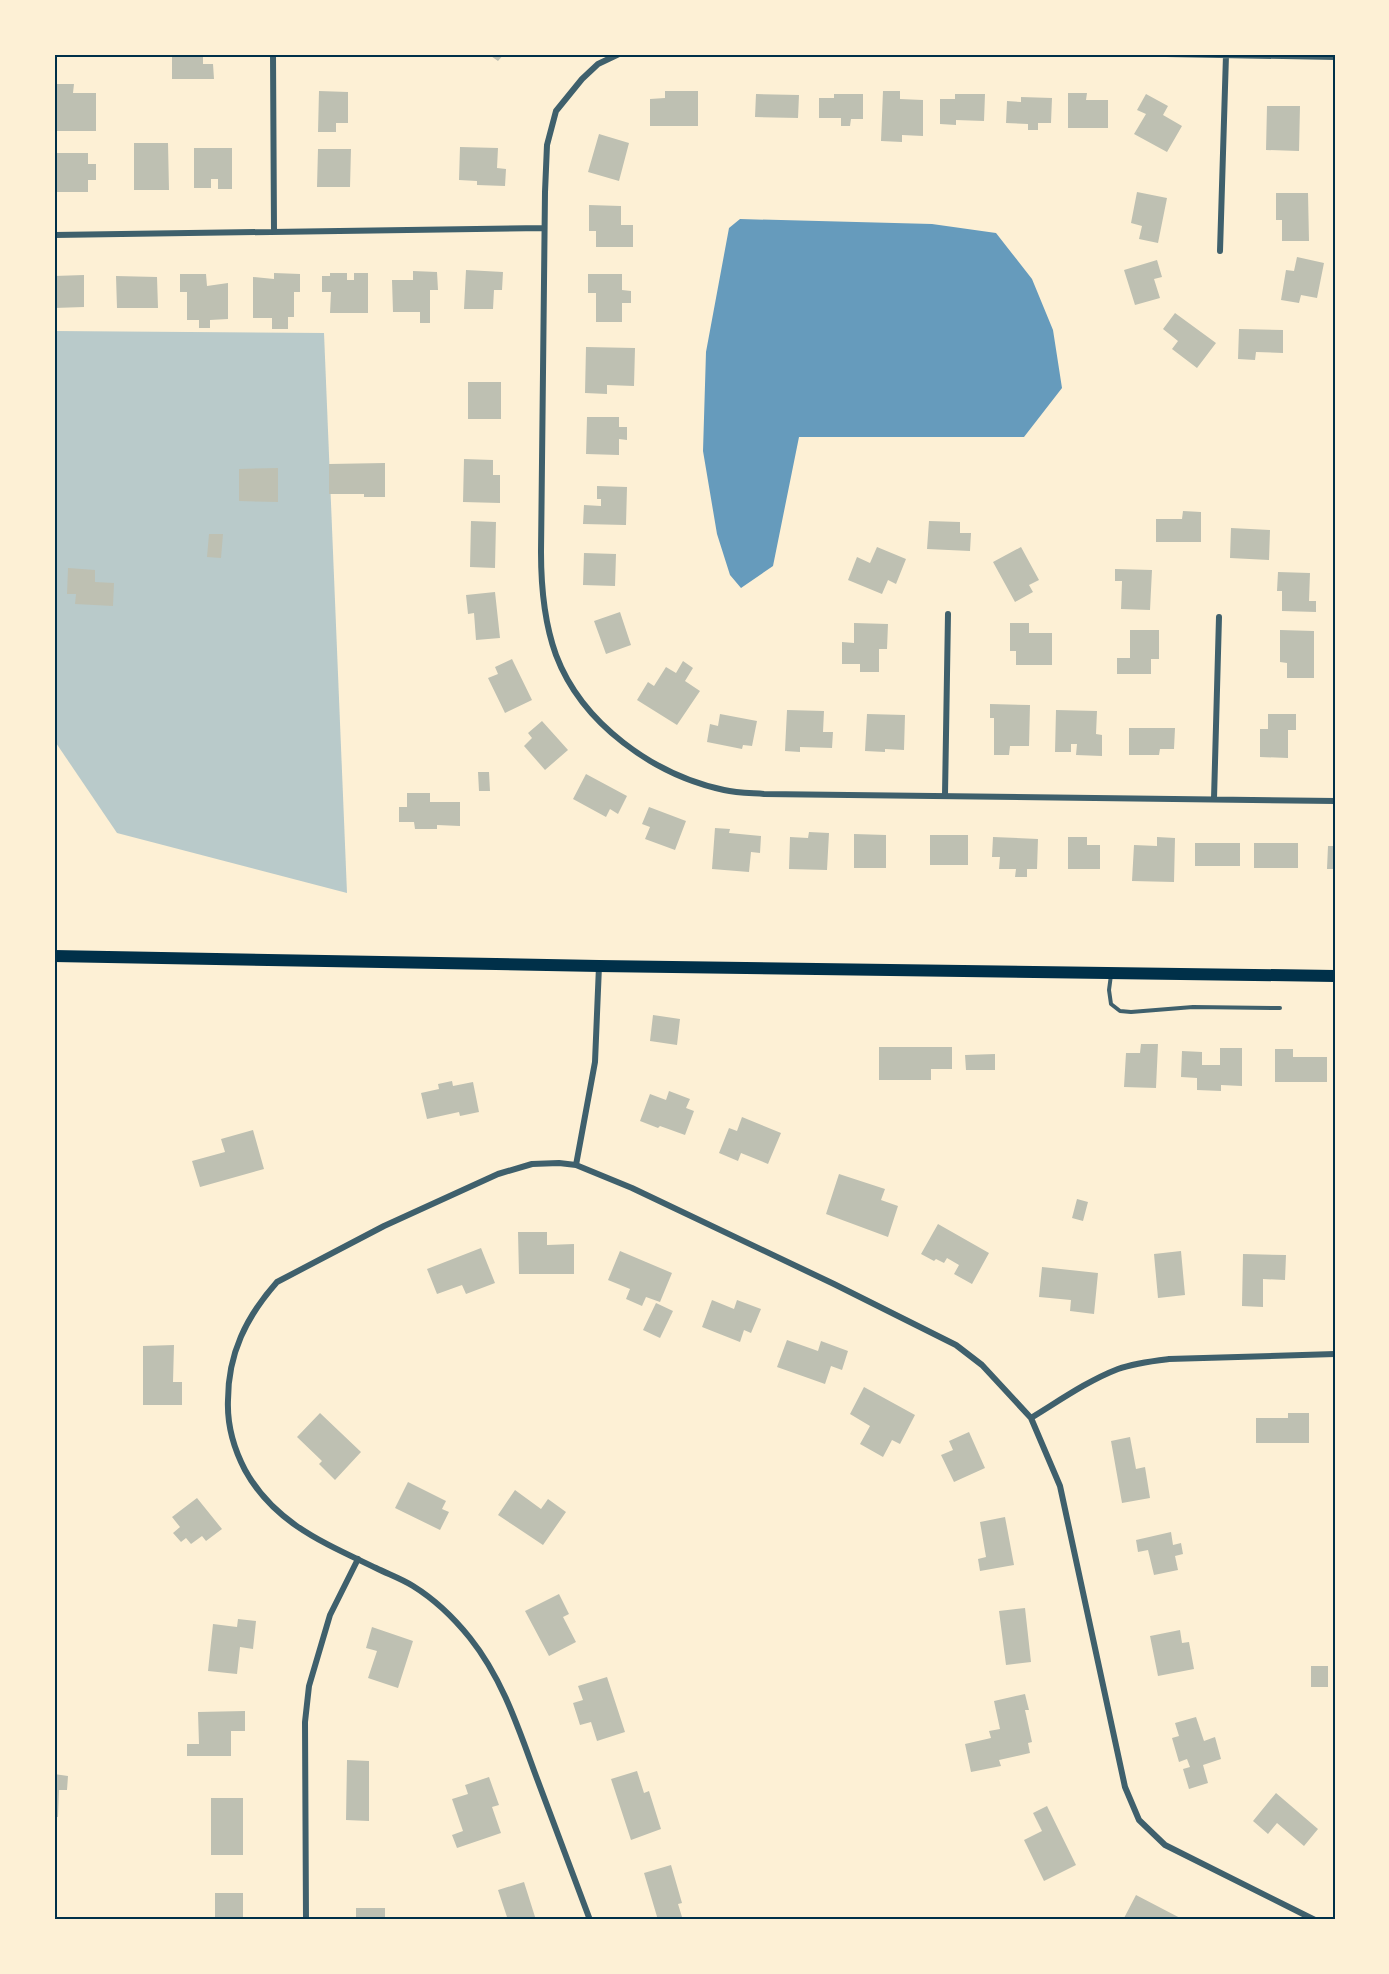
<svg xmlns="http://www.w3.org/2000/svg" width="1389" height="1974" viewBox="0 0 1389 1974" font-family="'Alegreya Sans',sans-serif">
	<rect width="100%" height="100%" fill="#fdf0d5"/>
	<path fill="#b9caca" d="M54,331L324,333L347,893L117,833L54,740Z"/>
	<path fill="#669bbc" d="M740,219L932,224L996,233L1032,279L1053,330L1062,388L1024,437H799L773,566L741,588L730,575L717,534L703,451L706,352L729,228Z"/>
	<path fill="#bec0b2" d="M172,54H211V57H203V64H213L214,79H172Z
		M488,54H504L498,61Z
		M57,84H74L73,93H96V131H54V117H57Z
		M319,91L348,92V123H336V132H318Z
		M665,91H698V126H650V99L665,98Z
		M883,91H900V99L923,100V136L902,135V142L881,141Z
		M1068,93H1087L1086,100H1108V128H1068Z
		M756,94L799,95L798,118L755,117Z
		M834,94H863V119H851L850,126H841V118H819V98H834Z
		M955,94H985L984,121L956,120V125L940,124V99H955Z
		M1146,94L1168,106L1163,115L1182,126L1167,152L1134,134L1146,114L1137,110Z
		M1021,97L1052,98L1051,123H1038V130H1028V124L1006,123L1007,101L1021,102Z
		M1267,106H1300L1299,151L1266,150Z
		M599,134L629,143L619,181L588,172Z
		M134,143H168L169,190H134Z
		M460,147L498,148L497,168L506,169L505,186L477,185V181L459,180Z
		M194,148H232V189H218V179H211V188H194Z
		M318,149H351L350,187H317Z
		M57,153H88V164H96V180H88V192H54V174H57Z
		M1137,192L1167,198L1158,243L1139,239L1142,226L1131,223Z
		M1276,193H1308L1309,241H1282V220H1276Z
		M589,205L621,206V225H633V247H596V231H589Z
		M1297,257L1324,263L1317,298L1301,295L1299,303L1281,300L1286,270L1294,271Z
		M1157,260L1162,277L1154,279L1160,298L1135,305L1124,270Z
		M466,270L503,272L502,290H494L493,309H464Z
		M413,271L437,272L438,290H430V323H420V312H393L392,280H413Z
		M274,273L300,274V292H294V317H288V329H272V318H253V277L274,279Z
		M330,273H347V280H354V273H368V313H330L331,292H322V276H330Z
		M180,274H206L207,286L228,283V319L210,320V328H199V320H187V292H180Z
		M588,274H622V290L631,291V303H622V322H596V293H588Z
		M84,275V307L54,308V276Z
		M116,276L157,277L158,308H117Z
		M1175,313L1216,343L1197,368L1172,349L1178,341L1163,329Z
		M1239,329L1283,330V353L1256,352L1255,360L1238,359Z
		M586,347L635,348L634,386L607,385V394L585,393Z
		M468,382H501V419H468Z
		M587,417H619V427H627V440L619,439V455L586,454Z
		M464,459L493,460V475H500V503L463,502Z
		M385,463V497H364V494H329V464Z
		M278,468V502L239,501V469Z
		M597,486L627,487L626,525L583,524L584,505L601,506V499H597Z
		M1183,511L1201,512V542H1156V519H1182Z
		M471,521L496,522L495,568L470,567Z
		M929,521L960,522V533H971L970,551L927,549Z
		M1231,528L1270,530L1269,560L1230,558Z
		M209,534H223L221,558L207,557Z
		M877,547L906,559L896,584L888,580L882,594L848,580L857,557L870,563Z
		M1021,547L1039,580L1029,585L1033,592L1015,602L993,562Z
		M584,553L616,554L615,586L583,585Z
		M68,568L95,570V582L114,583L113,606L75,604L76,594H67Z
		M1115,569L1152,570L1150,610L1121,609L1122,581H1115Z
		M1278,572L1310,573L1309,601H1316V612L1282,611V591H1277Z
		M495,592L500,638L476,640L474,613L468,614L466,595Z
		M620,612L631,645L606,654L594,621Z
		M854,623L888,624L887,649H879V672H860V664H842V642L854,643Z
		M1010,623H1029V633H1052V665H1016V651H1010Z
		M1130,630H1159V659H1151V674H1117V658H1130Z
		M1280,630L1314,631V678H1287V663L1280,662Z
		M512,659L532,700L505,713L488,678L498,674L495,667Z
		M683,661L693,668L685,681L700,691L677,725L637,700L648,682L654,686L666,667L676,673Z
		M990,704L1030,705L1029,746H1010L1009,755H994V718H990Z
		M787,710L824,711L823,732H833L832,748L800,747V752L785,751Z
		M1056,710L1097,711L1096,734L1102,735V756L1076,755L1077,744H1071V752H1055Z
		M720,714L757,721L752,746L743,745L742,749L707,742L710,724L718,726Z
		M867,714L905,715L904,750L885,749V752L865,751Z
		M1268,714H1296V730H1288V758L1260,757V729H1268Z
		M542,721L568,750L545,770L524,746L532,738L528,733Z
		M1129,728H1175L1174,749H1160L1159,755H1129Z
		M478,772H489L490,791H479Z
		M586,774L627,796L618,814L610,809L606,817L573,799Z
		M407,793H430V802H460V826L437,825V829H415L414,822H399V807H407Z
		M649,807L686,821L675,850L645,839L650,827L642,824Z
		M715,828L730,829L729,833L761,836L760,853L751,852L749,872L712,869Z
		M809,832L829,833L827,870L789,869L790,837L808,838Z
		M854,834L886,835V868H854Z
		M930,835H968V865H930Z
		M993,837L1038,839L1037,869H1027V877H1015L1016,869H999L1000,857H992Z
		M1068,837H1087V845H1100V869H1068Z
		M1157,837L1175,838L1174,882L1132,881L1134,845L1157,846Z
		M1195,843H1240V866H1195Z
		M1254,843H1298V868H1254Z
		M1328,846H1335V869H1327Z
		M653,1015L680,1019L677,1045L650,1041Z
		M1141,1044H1158L1156,1088L1124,1087L1126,1053H1140Z
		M879,1047H952V1069H931V1080H879Z
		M1220,1048H1242V1086L1221,1085V1091L1197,1090V1078L1181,1077L1182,1051L1202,1052V1065H1220Z
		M1275,1049H1293V1057H1327V1082H1275Z
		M995,1054V1070H966L965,1055Z
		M452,1081L453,1086L473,1082L479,1112L460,1116L459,1112L427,1119L421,1093L439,1089L438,1084Z
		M669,1091L690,1099L686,1108L694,1111L685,1135L660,1126L658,1128L640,1121L650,1094L666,1100Z
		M742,1117L781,1133L768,1164L741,1153L738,1161L719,1153L729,1128L737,1131Z
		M253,1130L264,1169L200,1187L192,1161L225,1152L221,1139Z
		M839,1174L885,1189L881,1200L898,1206L888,1237L826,1214Z
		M1077,1199L1088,1202L1083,1221L1072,1218Z
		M938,1224L989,1253L972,1284L954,1274L959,1265L947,1258L944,1263L936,1259L934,1261L921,1254Z
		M518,1232H547V1245L574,1244V1274H519Z
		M481,1248L495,1283L466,1294L462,1285L437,1294L427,1269Z
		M620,1251L672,1273L660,1302L646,1297L642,1306L626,1299L630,1289L608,1280Z
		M1181,1251L1185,1295L1158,1298L1154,1254Z
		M1243,1254L1286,1255L1285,1280L1263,1279V1307L1242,1306Z
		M1042,1267L1098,1273L1094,1314L1070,1311L1071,1300L1039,1297Z
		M712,1300L734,1309L737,1300L761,1309L751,1333L744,1330L740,1342L702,1327Z
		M656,1303L673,1311L660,1338L643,1330Z
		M787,1340L818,1351L821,1341L848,1351L842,1370L831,1366L825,1384L777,1367Z
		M174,1345L173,1382H182V1405H143V1346Z
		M864,1387L915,1415L900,1444L892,1440L883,1457L860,1444L870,1426L850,1414Z
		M320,1413L361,1452L335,1480L319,1464L322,1461L297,1437Z
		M1288,1413H1309V1443H1256V1418H1288Z
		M969,1432L985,1468L954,1482L941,1455L953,1450L949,1441Z
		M1130,1437L1136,1469L1145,1467L1150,1498L1122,1503L1111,1441Z
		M408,1482L446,1501L442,1509L449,1512L440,1530L395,1508Z
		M515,1490L541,1509L548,1499L566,1512L543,1545L498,1515Z
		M197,1498L222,1529L206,1541L202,1536L191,1544L186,1538L181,1542L173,1533L180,1527L172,1517Z
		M1005,1517L1014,1565L980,1571L978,1559L986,1557L980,1522Z
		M1171,1532L1173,1545L1181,1543L1183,1554L1175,1556L1178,1570L1154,1575L1148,1550L1138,1552L1136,1540Z
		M559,1594L569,1614L563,1617L576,1642L549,1656L525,1611Z
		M1025,1608L1031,1662L1006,1665L999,1611Z
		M238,1619L256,1621L253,1649L240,1647L237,1674L208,1671L213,1624L237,1627Z
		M372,1627L413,1641L398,1688L368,1678L377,1651L366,1648Z
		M1180,1630L1182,1643L1189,1642L1194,1669L1158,1676L1150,1636Z
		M1311,1666H1328V1687H1311Z
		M607,1677L625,1732L597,1741L591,1722L580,1725L573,1703L583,1700L578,1686Z
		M1025,1694L1029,1710H1025L1032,1742L1028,1743L1030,1753L999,1760L1001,1766L971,1772L965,1744L991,1738L989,1731L1000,1729L994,1701Z
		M245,1711V1731H231V1756H187V1744H199L198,1712Z
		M1196,1717L1204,1741L1215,1737L1221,1759L1203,1765L1208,1783L1189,1789L1183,1769L1190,1767L1187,1759L1179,1762L1172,1738L1179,1736L1175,1723Z
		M347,1760L369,1761V1821L346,1820Z
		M637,1771L644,1793L649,1791L661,1829L631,1840L611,1779Z
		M54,1774L68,1776L67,1790H59L58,1817H54Z
		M489,1777L499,1805L492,1807L501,1833L457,1848L452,1835L463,1831L452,1799L468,1794L465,1785Z
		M1276,1793L1318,1829L1304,1846L1277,1823L1268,1834L1253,1821Z
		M211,1798H243V1855H211Z
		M1047,1806L1076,1865L1044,1881L1024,1840L1042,1831L1033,1813Z
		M671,1865L682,1903L678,1904L682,1917L671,1920H658L644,1873Z
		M524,1882L536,1920H508L498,1890Z
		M215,1893H243V1920H215Z
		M1136,1895L1184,1920H1123Z
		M356,1908H385V1920H356Z"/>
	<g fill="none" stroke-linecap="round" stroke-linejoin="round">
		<path stroke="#3f606c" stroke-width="4" d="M1111,975L1109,990L1111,1004L1120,1011L1131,1012L1193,1007L1280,1008"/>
		<path stroke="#3f606c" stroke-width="6" d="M273,54L274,232
			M619,54L598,64L582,79L556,111L547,145L545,192L541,552C541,587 544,622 556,655C582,724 654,775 724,790C737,793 751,793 764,794L1335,801
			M1166,54L1335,57
			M54,235L544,228
			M1220,251L1226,55
			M945,795L948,614
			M1214,799L1219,617
			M576,1165L595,1062L599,966
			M1031,1418C1059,1401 1087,1381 1118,1369C1134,1363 1152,1361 1169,1359L1335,1354
			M306,1920L305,1722L309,1686L330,1615L358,1559
			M590,1920C572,1872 554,1824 536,1776C518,1727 502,1678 470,1638C454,1618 434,1599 413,1586C402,1579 388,1574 376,1568C324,1543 274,1523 245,1470C234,1449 227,1424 228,1400C228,1354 246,1317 277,1282L384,1226L498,1174L532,1164L559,1163L576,1165L632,1188L834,1284L956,1345L982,1365L1031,1418L1060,1486L1125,1787L1139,1820L1165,1845L1315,1920"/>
		<path stroke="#003049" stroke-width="12" d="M54,956L599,966L1335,976"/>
	</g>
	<rect width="1389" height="1974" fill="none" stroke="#fdf0d5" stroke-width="111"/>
	<rect x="56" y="56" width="1278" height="1862" fill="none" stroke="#003049" stroke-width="2"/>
</svg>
